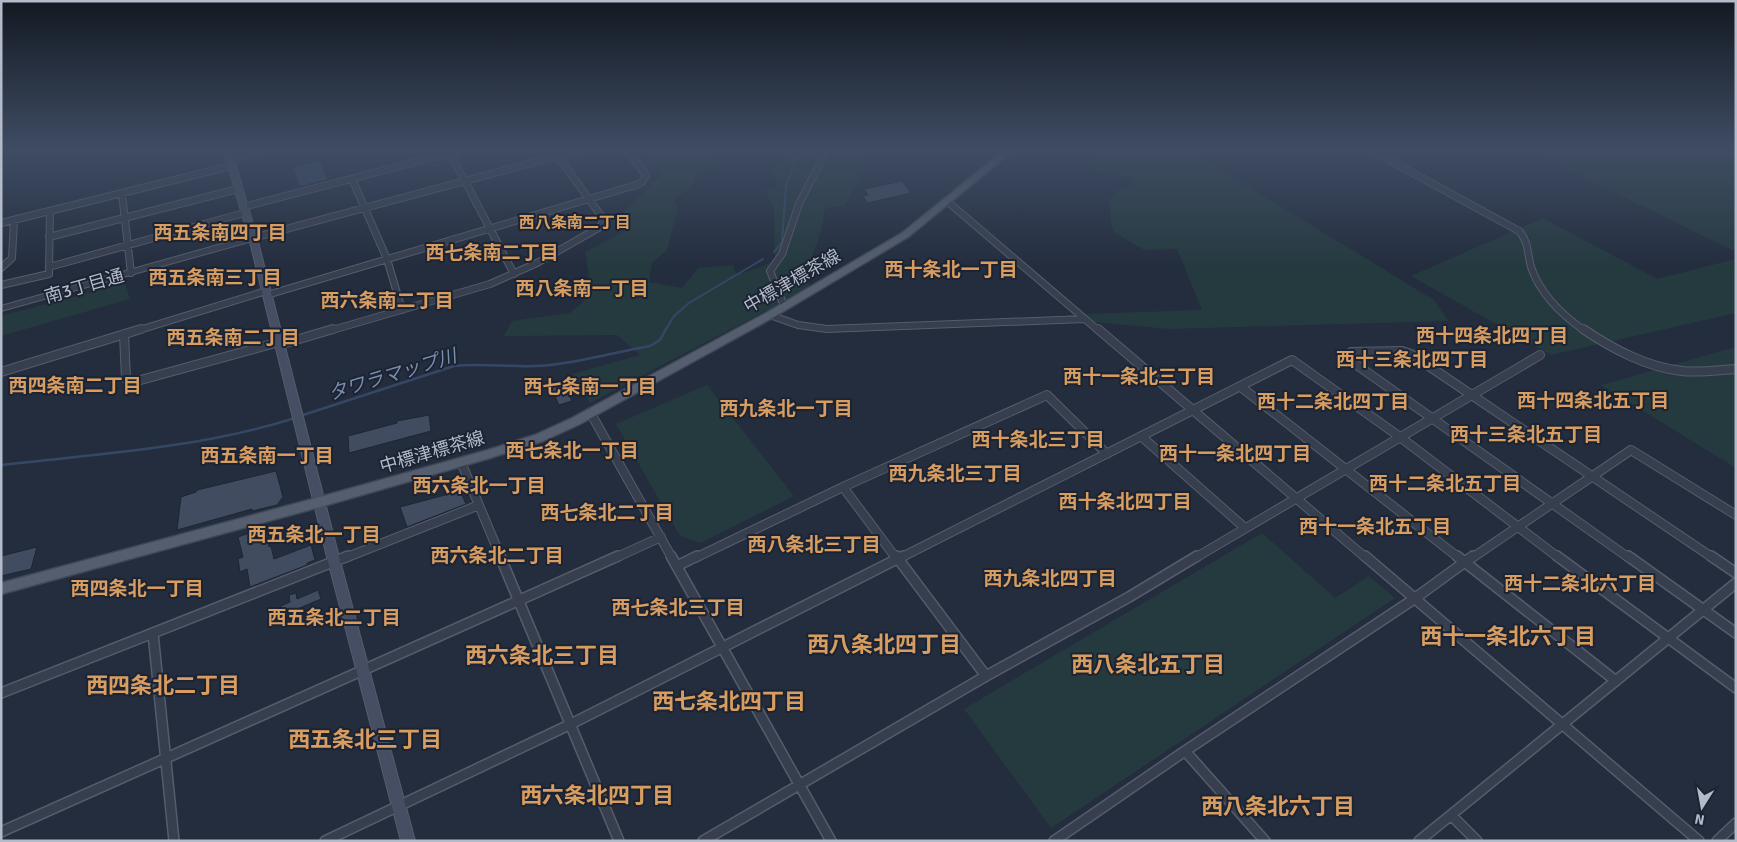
<svg xmlns="http://www.w3.org/2000/svg" width="1737" height="842" viewBox="0 0 1737 842" font-family="Signika,'Noto Sans JP',sans-serif">
	<rect width="100%" height="100%" fill="#232d3e"/>
	<path fill="#253a3f" d="M659,149H716V168L696,175L691,187L673,201L678,208L667,250L652,263L649,282L682,288L698,268L733,265L736,274L746,272L775,261L774,210L765,189L777,187L771,166L781,165L786,151L785,149H866L864,173L845,205L826,208C822,215 824,220 822,227C816,252 806,260 809,288L590,403L572,374L640,355L617,335L504,336L512,321L570,313L592,294L585,252L629,229L622,214L661,175L643,155Z
		M1099,149H1187L1434,300L1448,321L1169,329L1094,322L1086,314L1202,310L1177,249L1144,250L1115,233L1112,227L1109,200L1118,190L1132,184L1133,180C1119,173 1103,175 1089,170L1088,161Z
		M1525,149H1736V252Z
		M1543,218L1657,279L1736,259V313L1551,355L1411,276Z
		M125,283L130,299L1,336V316Z
		M1736,347V468L1601,385Z
		M707,385L794,496L701,543L680,536L616,424Z
		M1262,533L1335,598L1369,576L1395,598L1051,828L964,709Z"/>
	<path fill="#364766" d="M319,161L327,179L300,186L293,168Z"/>
	<g fill="none" stroke-linecap="round" stroke-linejoin="round">
		<path stroke="#364766" stroke-width="2" d="M774,252L782,242L786,185L795,160L807,149
			M665,331L674,316L689,303L763,259"/>
		<path stroke="#364766" stroke-width="2.5" d="M300,416L454,366C481,363 508,367 535,366C574,364 612,353 650,346L660,340L666,329
			M1,465C99,454 200,448 295,418"/>
	</g>
	<path fill="#424c61" stroke="#1e2635" d="M902,181L911,193L867,203L863,196L868,195L864,189Z
		M563,382L572,401L559,405L550,386Z
		M429,415L431,431L349,453L348,436L397,423V421Z
		M276,471L283,497L277,505L252,511V509L177,530L181,497L196,492L197,490Z
		M460,491L466,504L407,527L400,507Z
		M266,527L269,547L271,546L274,559L311,545L315,560L307,563V565L250,587L247,569L240,572L238,559L243,557L238,537Z
		M37,547L31,569L1,576V556Z
		M318,590L321,599L283,615L281,606L290,602L289,595L296,593L297,599Z"/>
	<g fill="none" stroke-linecap="round" stroke-linejoin="round">
		<defs>
			<path id="pedestrian" d="M236,159L275,149"/>
			<path id="minor-far2" d="M1369,149L1519,231C1529,242 1527,253 1531,267C1540,294 1562,315 1585,331
				M450,153L514,274
				M352,179L387,259L402,310
				M122,194L131,273
				M948,202L1099,331
				M243,207L466,149
				M1,223L231,166
				M49,237L238,189
				M253,238L584,149
				M49,267L244,213
				M1,268L12,258L14,220
				M1,285L49,274L50,211
				M267,295L636,185L642,182L646,175L626,149
				M784,306L770,271L782,254L799,204L827,149
				M770,315L798,325L827,329L1084,319
				M136,331L266,291
				M329,331L490,284L537,263L600,227L604,220L553,149"/>
			<path id="minor-far1" d="M1098,329L1366,558
				M1583,329C1613,349 1646,367 1682,371C1700,373 1718,370 1736,369
				M124,334L126,379L137,381L279,342
				M279,345L333,329
				M1,372L141,329
				M1241,387L1459,558
				M590,412L672,558
				M1142,437L1245,528
				M461,462L501,558
				M843,487L896,558
				M345,558L479,505
				M615,558L661,537
				M695,558L843,487L1047,395L1107,454
				M900,558L1292,360L1400,437L1559,558
				M1195,558L1540,355
				M1472,558L1631,450L1736,515
				M1629,558L1347,358L1351,352L1402,351L1411,354L1713,558"/>
			<path id="minor" d="M500,556L619,841
				M671,556L831,841
				M896,556L986,676
				M1365,556L1699,841
				M1457,556L1616,681
				M1557,556L1736,688
				M1628,556L1736,633
				M1711,556L1736,573
				M677,566L697,556
				M153,633L174,841
				M1,693L348,556
				M1185,751L1414,599L1473,556
				M1451,815L1477,841
				M1,832L618,556
				M325,841L571,724L903,556
				M703,841L986,676L1129,597L1197,556
				M1054,841L1185,751L1265,841
				M1419,841L1736,583
				M1717,841L1736,823"/>
			<path id="tertiary" d="M250,236H256L257,238L256,240L1,311V306Z"/>
			<path id="secondary" d="M223,149H231L257,238L340,561L415,841H401L328,561L249,238Z"/>
			<path id="primary" d="M1006,149H1015L908,237L774,317L580,424L543,441L490,458L320,507L1,594V583L320,497L488,450L535,435L572,418L766,313L902,233Z"/>
		</defs>
		<use href="#pedestrian" stroke="#555d6c" stroke-width="6"/>
		<use href="#minor-far2" stroke="#555d6c" stroke-width="8"/>
		<use href="#minor-far1" stroke="#555d6c" stroke-width="10"/>
		<use href="#minor" stroke="#555d6c" stroke-width="12"/>
		<use href="#tertiary" stroke="#555d6c" stroke-width="2"/>
		<use href="#secondary" stroke="#555d6c" stroke-width="2"/>
		<use href="#primary" stroke="#404857" stroke-width="3"/>
		<use href="#pedestrian" stroke="#373f4e" stroke-width="4.5"/>
		<use href="#minor-far2" stroke="#373f4e" stroke-width="6"/>
		<use href="#minor-far1" stroke="#373f4e" stroke-width="8"/>
		<use href="#minor" stroke="#373f4e" stroke-width="9"/>
		<use href="#tertiary" fill="#373f4e" fill-rule="evenodd"/>
		<use href="#secondary" fill="#454e62" fill-rule="evenodd"/>
		<use href="#primary" fill="#555e6e" fill-rule="evenodd"/>
	</g>
	<linearGradient id="sky" x2="0" y2="1"><stop stop-color="#131922"/><stop offset="0.56" stop-color="#3f4c63"/><stop offset="1" stop-color="#3f4c63" stop-opacity="0"/></linearGradient>
	<rect width="1737" height="267" fill="url(#sky)"/>
	<g text-anchor="middle" stroke-width="4" stroke-linejoin="round" paint-order="stroke">
		<g font-size="16" font-weight="bold" fill="#d89d60" stroke="#1c2433">
			<text x="575" y="228">西八条南二丁目</text>
		</g>
		<g font-size="18" fill="#b3bac9" stroke="#1c2433">
			<text transform="translate(792 281) rotate(-30)" y="6">中標津標茶線</text>
			<text transform="translate(84 286) rotate(-16)" y="6">南3丁目通</text>
			<text transform="translate(432 452) rotate(-16)" y="6">中標津標茶線</text>
		</g>
		<g font-size="19" font-weight="bold" fill="#d89d60" stroke="#1c2433">
			<text x="220" y="239">西五条南四丁目</text>
			<text x="492" y="259">西七条南二丁目</text>
			<text x="951" y="276">西十条北一丁目</text>
			<text x="215" y="284">西五条南三丁目</text>
			<text x="582" y="295">西八条南一丁目</text>
			<text x="387" y="307">西六条南二丁目</text>
			<text x="1492" y="342">西十四条北四丁目</text>
			<text x="233" y="344">西五条南二丁目</text>
			<text x="1412" y="366">西十三条北四丁目</text>
			<text x="1139" y="383">西十一条北三丁目</text>
			<text x="75" y="392">西四条南二丁目</text>
			<text x="590" y="393">西七条南一丁目</text>
			<text x="1593" y="407">西十四条北五丁目</text>
			<text x="1333" y="408">西十二条北四丁目</text>
			<text x="786" y="415">西九条北一丁目</text>
			<text x="1526" y="441">西十三条北五丁目</text>
			<text x="1038" y="446">西十条北三丁目</text>
			<text x="572" y="457">西七条北一丁目</text>
			<text x="1235" y="460">西十一条北四丁目</text>
			<text x="267" y="462">西五条南一丁目</text>
			<text x="955" y="480">西九条北三丁目</text>
			<text x="1445" y="490">西十二条北五丁目</text>
			<text x="479" y="492">西六条北一丁目</text>
			<text x="1125" y="508">西十条北四丁目</text>
			<text x="607" y="519">西七条北二丁目</text>
			<text x="1375" y="533">西十一条北五丁目</text>
			<text x="314" y="541">西五条北一丁目</text>
			<text x="814" y="551">西八条北三丁目</text>
			<text x="497" y="562">西六条北二丁目</text>
			<text x="1050" y="585">西九条北四丁目</text>
			<text x="1580" y="590">西十二条北六丁目</text>
			<text x="137" y="595">西四条北一丁目</text>
			<text x="678" y="614">西七条北三丁目</text>
			<text x="334" y="624">西五条北二丁目</text>
		</g>
		<g font-size="19" font-style="italic" fill="#7a8eb2" stroke="#1c2433">
			<text transform="translate(392 374) rotate(-17)" y="7">タワラマップ川</text>
		</g>
		<g font-size="22" font-weight="bold" fill="#d89d60" stroke="#1c2433">
			<text x="1508" y="644">西十一条北六丁目</text>
			<text x="884" y="652">西八条北四丁目</text>
			<text x="542" y="663">西六条北三丁目</text>
			<text x="1148" y="672">西八条北五丁目</text>
			<text x="163" y="693">西四条北二丁目</text>
			<text x="729" y="709">西七条北四丁目</text>
			<text x="365" y="747">西五条北三丁目</text>
			<text x="597" y="803">西六条北四丁目</text>
			<text x="1278" y="814">西八条北六丁目</text>
		</g>
	</g>
	<rect width="1737" height="842" fill="none" stroke="#b3bac9" stroke-width="5"/>
	<g transform="translate(1702 807) rotate(191)" stroke="#1c2433" stroke-width="4" paint-order="stroke">
	<path d="M0-4L9 19L0 12L-9 19Z" fill="#b3bac9"/>
	<text y="-8" font-size="14" font-weight="bold" text-anchor="middle" fill="#b3bac9">N</text>
	</g>
</svg>
